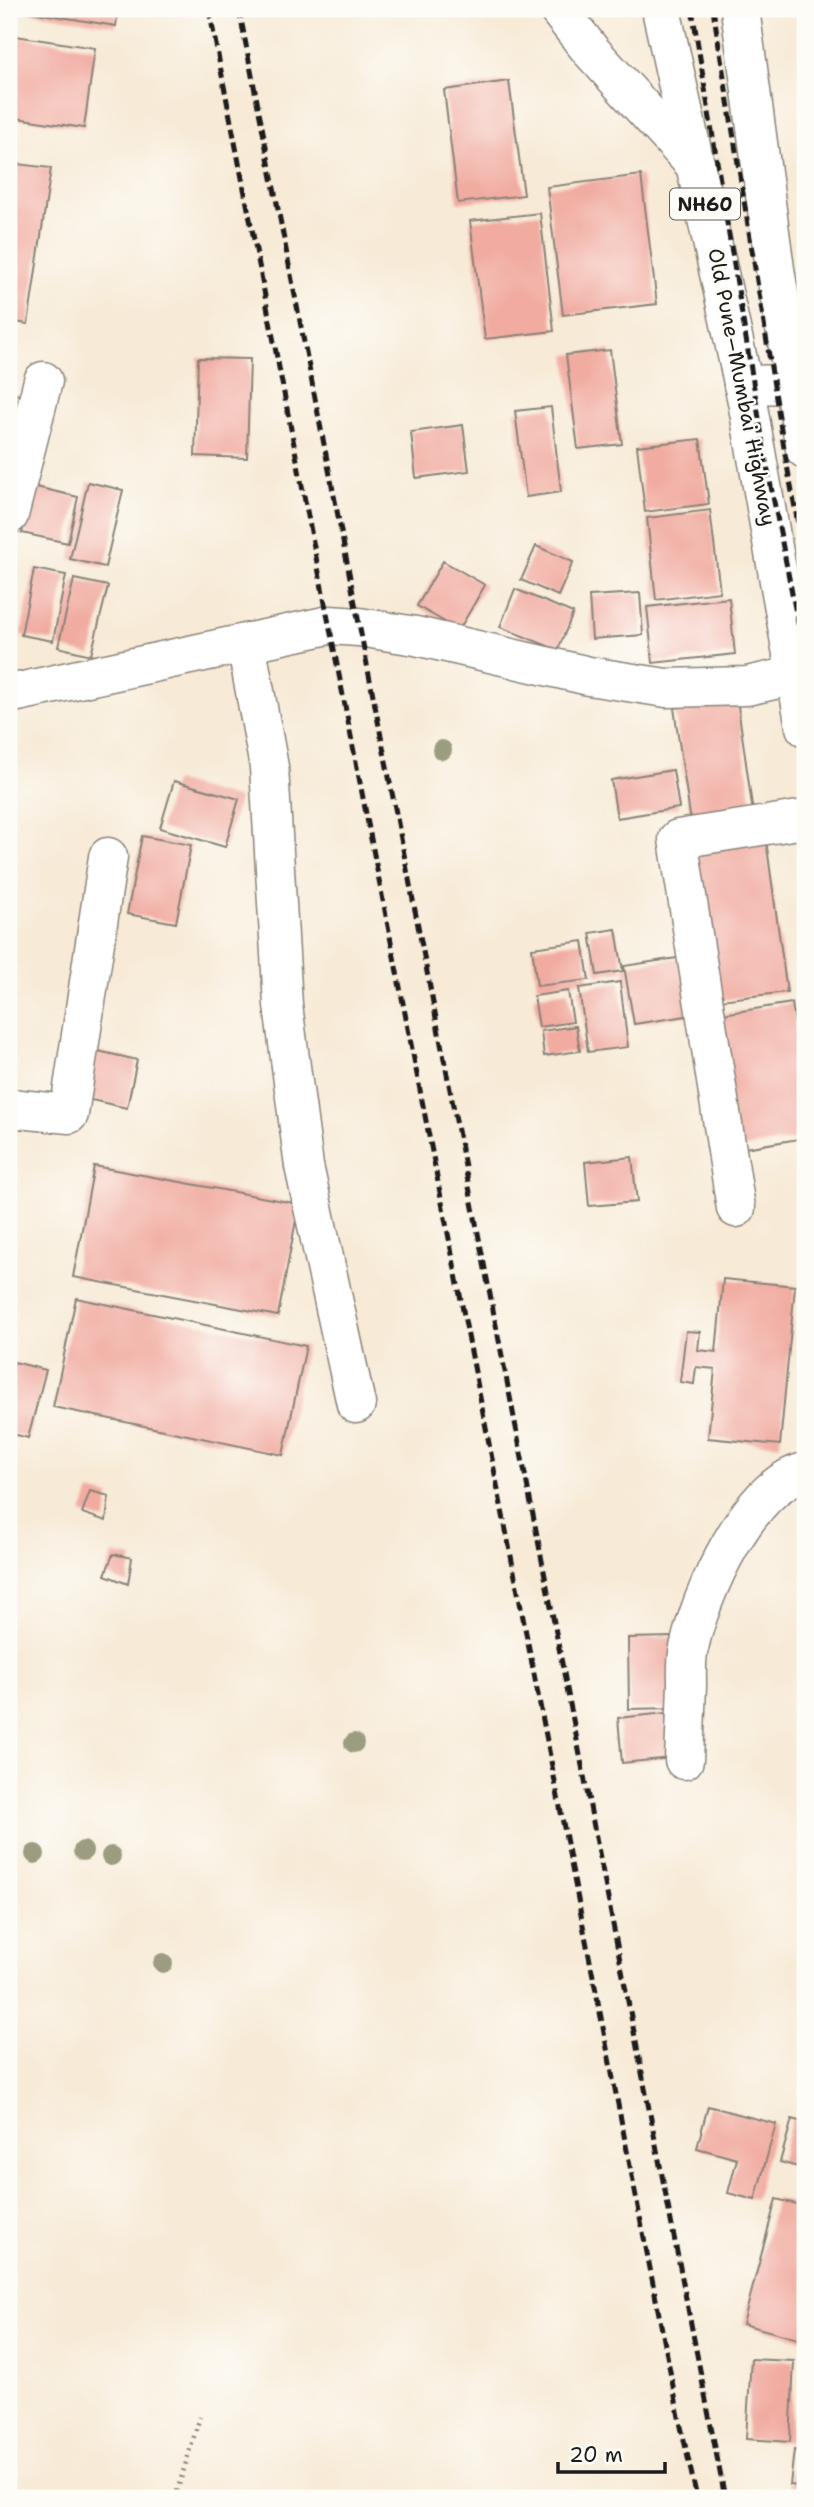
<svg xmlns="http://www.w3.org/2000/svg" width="814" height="2507" viewBox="0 0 814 2507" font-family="'Shantell Sans',sans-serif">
	<rect width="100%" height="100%" fill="#fdfcf7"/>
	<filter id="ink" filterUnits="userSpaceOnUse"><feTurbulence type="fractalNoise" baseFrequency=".0143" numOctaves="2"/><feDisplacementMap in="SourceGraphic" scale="14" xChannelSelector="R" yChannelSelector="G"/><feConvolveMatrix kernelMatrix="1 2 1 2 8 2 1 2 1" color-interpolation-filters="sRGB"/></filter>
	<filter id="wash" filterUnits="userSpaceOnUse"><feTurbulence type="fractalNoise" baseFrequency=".00686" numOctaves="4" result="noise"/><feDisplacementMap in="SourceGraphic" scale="28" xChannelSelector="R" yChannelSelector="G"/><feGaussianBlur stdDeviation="1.57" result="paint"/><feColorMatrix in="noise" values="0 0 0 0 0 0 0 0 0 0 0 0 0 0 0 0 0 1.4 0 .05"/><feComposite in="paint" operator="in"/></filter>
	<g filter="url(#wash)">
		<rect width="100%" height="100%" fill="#f7ead6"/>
		<g id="blocks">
			<path fill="#f1aba0" d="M12,9H118L116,26Z
				M9,35L95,48L84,128L9,117Z
				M509,81L524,195L458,203L444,90Z
				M9,163L51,168L28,324L9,321Z
				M641,175L657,304L563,315L547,187Z
				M540,213L554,331L485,339L470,221Z
				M610,350L622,444L578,449L566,355Z
				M198,358L250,359L247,458L195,456Z
				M9,393L20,395L9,454Z
				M551,407L561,492L526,497L515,411Z
				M463,425L469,471L416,478L411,432Z
				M700,439L709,504L645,512L637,446Z
				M88,482L123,490L105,567L70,559Z
				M32,486L78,497L68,543L22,533Z
				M710,510L720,592L656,600L647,518Z
				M536,546L573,562L558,596L521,580Z
				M443,561L485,585L459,630L417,606Z
				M34,569L66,575L53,641L21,635Z
				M74,579L108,586L91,655L58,647Z
				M515,589L573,613L558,650L500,627Z
				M640,593L643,635L592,639L589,596Z
				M729,598L735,654L653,663L647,607Z
				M737,699L754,820L692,829L674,708Z
				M673,770L679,808L617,818L611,780Z
				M174,781L239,799L225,847L160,828Z
				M142,836L191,845L176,923L127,914Z
				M766,840L787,992L713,1001L692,850Z
				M616,929L623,971L597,975L590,933Z
				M583,941L589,980L537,986L532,948Z
				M684,957L693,1015L634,1024L624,966Z
				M620,982L628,1047L588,1052L579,988Z
				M568,991L573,1022L539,1027L534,996Z
				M792,1003L805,1086V1138L738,1149L716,1015Z
				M576,1026L580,1051L544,1056L541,1031Z
				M98,1051L137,1060L127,1108L87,1099Z
				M632,1157L637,1202L589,1206L585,1162Z
				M94,1166L299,1204L278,1316L73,1277Z
				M723,1279L795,1286L780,1445L708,1438L715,1369L696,1367L694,1384L680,1382L686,1331L700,1332L698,1350L716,1352Z
				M76,1298L306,1346L283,1455L53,1407Z
				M14,1362L46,1370L28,1438L9,1433V1381Z
				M90,1491L109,1496L106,1521L82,1513Z
				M9,1512L15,1513L12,1539L9,1538Z
				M113,1554L132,1558L128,1584L105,1575Z
				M672,1637L673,1708L629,1709L628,1638Z
				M666,1713L671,1758L622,1763L618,1718Z
				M708,2106L776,2124L755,2200L728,2193L737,2159L697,2148Z
				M792,2119L805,2123V2169L780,2162Z
				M776,2199L805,2206V2341L743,2324Z
				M751,2359L794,2361L790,2442L746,2439Z
				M794,2450L805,2452V2487L790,2485Z"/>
		</g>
	</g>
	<g filter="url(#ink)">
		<use href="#blocks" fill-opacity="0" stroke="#8a8379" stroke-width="2"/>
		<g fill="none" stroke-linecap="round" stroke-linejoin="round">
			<defs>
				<path id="street" d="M9,515L43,381
					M246,643L269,767L283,1005L304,1166L356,1404
					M9,694L329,625L359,627L416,636L589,676L666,688L747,686L805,673
					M9,1108L69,1114L108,857
					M736,1208L678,839L805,819
					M684,1760C685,1735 686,1710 687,1685C687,1673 686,1659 689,1648C700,1595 749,1484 805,1472"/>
				<path id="primary" d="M743,385L795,384L805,392"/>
				<path id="highway" d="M558,9L591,51L696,166
					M661,9L747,401L805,727
					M740,9L775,269L805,449"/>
			</defs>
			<use href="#street" stroke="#8a8379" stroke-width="41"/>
			<use href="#primary" stroke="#8a8379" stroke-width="41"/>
			<use href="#highway" stroke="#8a8379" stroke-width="41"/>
			<path stroke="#8a8379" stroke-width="4.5" stroke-dasharray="2 5" stroke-linecap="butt" d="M175,2498L200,2417"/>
			<use href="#street" stroke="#fff" stroke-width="38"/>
			<use href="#primary" stroke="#fff" stroke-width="38"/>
			<use href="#highway" stroke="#fff" stroke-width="38"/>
			<path stroke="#1c1c1c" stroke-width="5" stroke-dasharray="10 5" stroke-linecap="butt" d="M209,9L680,2422L697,2498
				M239,9L725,2498
				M692,9L766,461L805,659
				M713,9L786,460L805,561"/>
		</g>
		<g fill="#9c9d80">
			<circle cx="442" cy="750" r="10"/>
			<circle cx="354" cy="1743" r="10"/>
			<circle cx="83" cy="1851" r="10"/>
			<circle cx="35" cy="1854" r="10"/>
			<circle cx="111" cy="1856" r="10"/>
			<circle cx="163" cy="1963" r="10"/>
		</g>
	</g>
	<g text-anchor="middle" stroke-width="5" stroke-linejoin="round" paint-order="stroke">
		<rect fill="#fdfcf7" stroke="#605f5e" stroke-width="2" x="670" y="188.5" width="70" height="31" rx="5"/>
		<g font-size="19" font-weight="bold" fill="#1c1c1c">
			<text x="705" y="211">NH60</text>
		</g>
		<g font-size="21" fill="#1c1c1c" stroke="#fdfcf7">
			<text transform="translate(742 387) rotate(79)" y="7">Old Pune–Mumbai Highway</text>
		</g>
	</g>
	<rect width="814" height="2507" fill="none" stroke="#fdfcf7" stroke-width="35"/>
	<path d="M558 2462v10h107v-10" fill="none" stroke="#1c1c1c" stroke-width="3.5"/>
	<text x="569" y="2462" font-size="21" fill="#1c1c1c" stroke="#fdfcf7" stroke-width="5" paint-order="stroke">20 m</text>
</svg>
